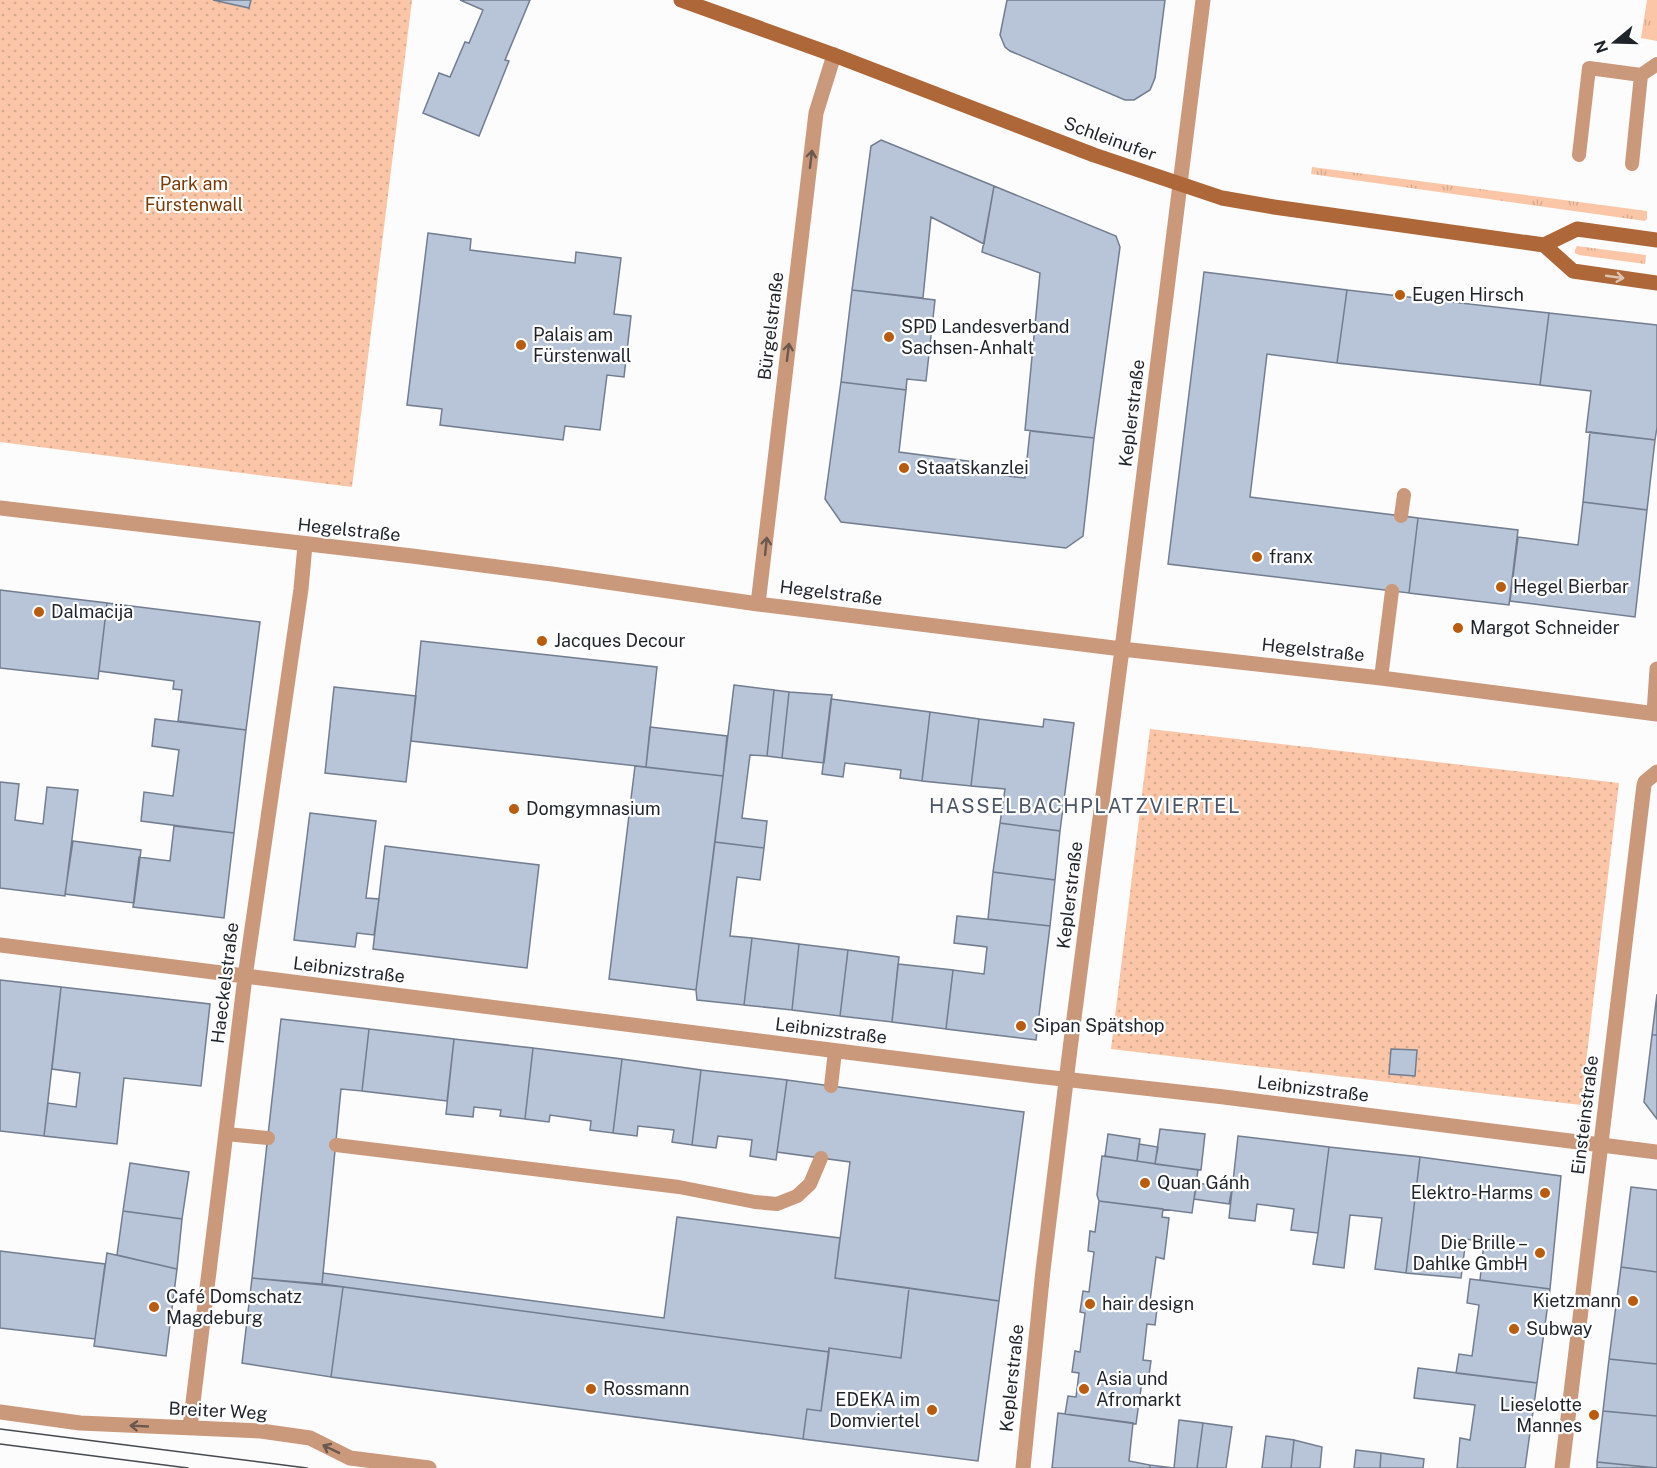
<svg xmlns="http://www.w3.org/2000/svg" width="1657" height="1468" viewBox="0 0 1657 1468" font-family="'Public Sans',sans-serif">
	<defs>
		<pattern id="grass-tufts" width="24" height="20" patternUnits="userSpaceOnUse" patternTransform="scale(1.5)"><rect width="24" height="20" fill="#fac6a7"/><path d="M3 7l-1-3M5 7V3M7 7l1-3M15 17l-1-3M17 17v-4M19 17l1-3" fill="none" stroke="#d6aa90"/></pattern>
		<pattern id="park-dots" width="8" height="8" patternUnits="userSpaceOnUse" patternTransform="scale(1.5)"><rect width="8" height="8" fill="#fac6a7"/><path d="M2 2h.1M6 6h.1" fill="none" stroke="#d6aa90" stroke-width="1.8" stroke-linecap="round"/></pattern>
	</defs>
	<rect width="100%" height="100%" fill="#fcfcfc"/>
	<path fill="url(#grass-tufts)" d="M1647,0H1657V41L1641,38Z
		M1312,167L1647,211V219L1645,221L1311,174Z
		M1577,246L1646,255L1645,264L1579,255L1575,253V250Z"/>
	<path fill="url(#park-dots)" d="M0,0H412L352,487L0,442Z
		M1150,729L1619,783L1581,1105L1111,1049Z"/>
	<path fill="#b8c4d8" stroke="#727d8f" stroke-width="1.5" d="M213,0H251L249,8Z
		M460,0H530L505,60L509,61L479,136L423,113L439,73L450,77L465,42L469,43L483,10Z
		M1007,0H1165L1155,78L1150,90L1134,100H1125L1010,51L1005,47L1000,35Z
		M881,140L994,186L984,244L931,217L923,298L852,290L871,146Z
		M994,186L1116,236L1120,247L1094,438L1025,430L1040,273L982,252Z
		M428,233L471,239L470,250L575,263L576,252L621,258L614,314L631,316L624,377L607,375L600,430L565,426L563,440L440,425L442,409L407,405Z
		M1204,272L1347,290L1337,363L1267,354L1250,497L1418,518L1409,593L1168,564Z
		M852,290L935,300L926,381L907,379L906,390L841,382Z
		M1347,290L1549,313L1540,385L1337,363Z
		M1549,313L1657,325V427L1655,440L1586,432L1591,391L1540,385Z
		M841,382L906,390L899,452L975,462L982,473L1025,478L1030,431L1094,438L1083,536L1066,548L841,522L825,499Z
		M1590,432L1655,440L1647,510L1583,502Z
		M1583,502L1647,510L1635,617L1510,601L1518,537L1578,545Z
		M1418,518L1518,530L1509,605L1409,593Z
		M0,590L107,603L98,679L0,668Z
		M107,603L260,622L246,730L178,721L182,690L173,689L174,681L99,671Z
		M421,641L657,667L646,767L411,741Z
		M734,685L774,690L767,756L750,755L742,818L767,821L764,848L715,842Z
		M334,687L416,696L406,782L325,773Z
		M774,690L789,692L782,758L767,756Z
		M789,692L832,695L824,763L782,758Z
		M831,699L930,712L922,781L900,778L901,770L845,763L843,777L822,774Z
		M930,712L979,719L971,786L922,781Z
		M155,719L246,730L234,833L141,821L144,792L173,796L179,750L152,746Z
		M979,719L1043,727L1044,719L1074,723L1060,831L1000,823L1005,789L971,786Z
		M650,727L727,736L723,776L646,767Z
		M635,766L723,776L696,990L609,979Z
		M0,782L19,784L15,820L43,824L47,787L78,790L65,896L0,888Z
		M310,813L376,821L366,898L379,899L374,935L357,933L355,947L294,940Z
		M1000,823L1060,831L1055,880L993,872Z
		M174,826L234,833L224,918L133,907L139,857L170,861Z
		M73,841L141,850L134,903L65,894Z
		M715,842L764,848L760,880L737,877L730,936L752,938L744,1005L697,1000L696,990Z
		M385,846L539,865L527,968L373,949Z
		M993,872L1055,880L1050,926L988,919Z
		M957,916L1050,926L1036,1040L946,1029L953,970L984,974L987,947L954,943Z
		M752,938L799,944L792,1010L744,1005Z
		M799,944L848,950L840,1016L792,1010Z
		M848,950L899,957L892,1022L840,1016Z
		M898,964L953,970L946,1029L892,1022Z
		M0,980L61,987L44,1136L0,1131Z
		M61,987L210,1004L201,1086L124,1078L117,1144L44,1136L48,1103L76,1107L80,1073L52,1069Z
		M1657,994V1035H1652Z
		M281,1019L369,1029L362,1091L341,1089L322,1284L252,1278Z
		M369,1029L454,1039L447,1101L362,1091Z
		M1652,1035H1657V1119L1644,1102Z
		M454,1039L533,1048L525,1119L500,1116L501,1110L474,1107L473,1117L446,1114Z
		M533,1048L622,1059L613,1133L590,1130L591,1121L550,1115L549,1122L525,1119Z
		M1391,1049L1417,1050L1415,1076L1389,1074Z
		M622,1059L701,1070L692,1145L672,1142L674,1130L638,1126L637,1136L613,1133Z
		M701,1070L787,1080L776,1160L750,1156L752,1140L718,1136L716,1148L692,1145Z
		M787,1080L1024,1112L999,1301L835,1278L850,1162L777,1152Z
		M1160,1129L1205,1134L1201,1170L1155,1164Z
		M1108,1134L1140,1139L1137,1161L1105,1156Z
		M1238,1136L1329,1147L1318,1233L1291,1230L1294,1209L1257,1204L1255,1221L1229,1218Z
		M1139,1144L1158,1147L1155,1164L1137,1161Z
		M1329,1147L1420,1157L1406,1273L1375,1269L1382,1218L1350,1215L1344,1268L1313,1264L1318,1233Z
		M1102,1156L1198,1170L1192,1213L1099,1201L1097,1195Z
		M1420,1157L1561,1176L1550,1289L1480,1280L1484,1242L1466,1239L1461,1278L1406,1273Z
		M130,1163L189,1172L182,1219L123,1211Z
		M1197,1183L1232,1188L1229,1204L1194,1199Z
		M1631,1187L1657,1190V1272L1621,1267Z
		M1099,1201L1163,1209L1162,1217L1169,1218L1164,1259L1156,1257L1150,1301H1158L1155,1325L1147,1324L1143,1360L1151,1361L1148,1381H1142L1136,1424L1065,1414L1068,1396L1076,1397L1079,1373L1072,1372L1075,1351L1080,1352L1085,1313L1080,1312L1083,1291L1089,1292L1094,1252L1088,1251L1090,1231L1095,1232Z
		M123,1211L182,1219L177,1269L117,1255Z
		M677,1217L840,1238L835,1278L909,1288L901,1358L829,1348V1352L322,1284L323,1273L664,1318Z
		M0,1251L105,1264L95,1339L0,1328Z
		M107,1253L177,1269L166,1356L94,1346Z
		M1621,1267L1657,1272V1364L1609,1359Z
		M252,1278L343,1287L331,1377L242,1363Z
		M1470,1279L1550,1289L1537,1383L1456,1373L1459,1354L1472,1356L1479,1305L1467,1303Z
		M343,1287L829,1352L821,1411L807,1409L803,1439L331,1377Z
		M909,1288L999,1301L978,1461L803,1439L807,1409L821,1411L829,1348L901,1358Z
		M1609,1359L1657,1364V1416L1603,1411Z
		M1418,1368L1537,1383L1525,1468H1457L1460,1438L1470,1440L1475,1405L1414,1398Z
		M1603,1411L1657,1416V1468L1597,1462Z
		M1058,1413L1133,1423L1129,1461L1150,1465V1468H1052Z
		M1179,1420L1203,1423L1197,1468H1150V1465L1174,1468Z
		M1203,1423L1232,1427L1226,1468H1197Z
		M1266,1436L1294,1440L1291,1468H1262Z
		M1294,1440L1322,1447L1320,1468H1291Z
		M1356,1450L1381,1453L1380,1468H1354Z
		M1381,1453L1424,1459L1423,1468H1380Z
		M1597,1462L1655,1468H1597Z"/>
	<g fill="none" stroke-linecap="round" stroke-linejoin="round">
		<path stroke="#ca987b" stroke-width="14" d="M1579,155L1589,68L1641,75L1657,64
			M1632,164L1641,75
			M1401,516L1404,495
			M1381,678L1392,591
			M831,1086L835,1051
			M226,1134L268,1138
			M336,1145L679,1187L755,1202L777,1204L797,1196L810,1184L821,1158"/>
		<path stroke="#ca987b" stroke-width="15" d="M1562,1468L1644,785L1645,782L1657,772"/>
		<path stroke="#ca987b" stroke-width="15" d="M0,508L412,556L552,574L758,604L1122,649L1381,678L1657,714
			M758,604L816,113L834,55
			M1654,713L1657,669
			M0,945L1036,1076L1224,1097L1657,1152
			M190,1427L245,977L301,589L305,545
			M1023,1468L1043,1270L1070,1049L1122,649L1203,0"/>
		<path stroke="#ca987b" stroke-width="15" d="M0,1412L80,1423L261,1431L310,1438L350,1458L429,1468"/>
		<path stroke="#ae6739" stroke-width="15" d="M681,0L834,55L1094,155L1222,198L1274,207L1544,245L1577,229L1657,240
			M1544,245L1573,271L1657,283"/>
		<path stroke="#46494f" stroke-width="1.5" d="M0,1429L307,1468
			M0,1444L188,1468"/>
	</g>
	<defs><path id="oneway-shaft" d="M-6 0H5M1.5-3L5.5 0L1.5 3" fill="none" stroke-width="1.6" stroke-linecap="round" stroke-linejoin="round" transform="scale(1.5)"/></defs>
	<g stroke="#6c584e">
		<use href="#oneway-shaft" transform="translate(811 159) rotate(-83)"/>
		<use href="#oneway-shaft" transform="translate(788 352) rotate(-83)"/>
		<use href="#oneway-shaft" transform="translate(766 546) rotate(-84)"/>
		<use href="#oneway-shaft" transform="translate(139 1426) rotate(-177)"/>
		<use href="#oneway-shaft" transform="translate(331 1449) rotate(-154)"/>
	</g>
	<use stroke="#dfc2b0" href="#oneway-shaft" transform="translate(1615 277) rotate(8)"/>
	<g fill="#ba5c0f" stroke="#fff" stroke-width="2">
		<circle cx="1400" cy="295" r="6"/>
		<circle cx="889" cy="337" r="6"/>
		<circle cx="521" cy="345" r="6"/>
		<circle cx="904" cy="468" r="6"/>
		<circle cx="1257" cy="557" r="6"/>
		<circle cx="1501" cy="587" r="6"/>
		<circle cx="39" cy="612" r="6"/>
		<circle cx="1458" cy="628" r="6"/>
		<circle cx="542" cy="641" r="6"/>
		<circle cx="514" cy="809" r="6"/>
		<circle cx="1021" cy="1026" r="6"/>
		<circle cx="1145" cy="1183" r="6"/>
		<circle cx="1545" cy="1193" r="6"/>
		<circle cx="1540" cy="1253" r="6"/>
		<circle cx="1633" cy="1301" r="6"/>
		<circle cx="1090" cy="1304" r="6"/>
		<circle cx="154" cy="1307" r="6"/>
		<circle cx="1514" cy="1329" r="6"/>
		<circle cx="591" cy="1389" r="6"/>
		<circle cx="1084" cy="1389" r="6"/>
		<circle cx="932" cy="1410" r="6"/>
		<circle cx="1594" cy="1415" r="6"/>
	</g>
	<g text-anchor="middle" stroke-width="4.5" stroke-linejoin="round" paint-order="stroke">
		<g font-size="18" fill="#1f232a" stroke="#fff">
			<text transform="translate(1110 139) rotate(20)" y="6">Schleinufer</text>
			<text transform="translate(771 326) rotate(-83)" y="6">Bürgelstraße</text>
			<text transform="translate(1132 413) rotate(-83)" y="6">Keplerstraße</text>
			<text transform="translate(349 530) rotate(6)" y="6">Hegelstraße</text>
			<text transform="translate(831 593) rotate(7)" y="6">Hegelstraße</text>
			<text transform="translate(1313 650) rotate(6)" y="6">Hegelstraße</text>
			<text transform="translate(1070 895) rotate(-83)" y="6">Keplerstraße</text>
			<text transform="translate(349 970) rotate(7)" y="6">Leibnizstraße</text>
			<text transform="translate(225 983) rotate(-83)" y="6">Haeckelstraße</text>
			<text transform="translate(831 1031) rotate(7)" y="6">Leibnizstraße</text>
			<text transform="translate(1313 1089) rotate(7)" y="6">Leibnizstraße</text>
			<text transform="translate(1585 1115) rotate(-83)" y="6">Einsteinstraße</text>
			<text transform="translate(1012 1378) rotate(-84)" y="6">Keplerstraße</text>
			<text transform="translate(218 1411) rotate(3)" y="6">Breiter Weg</text>
		</g>
		<g font-size="18" fill="#7a3a07" stroke="#fff">
			<text x="194" y="190">Park am<tspan x="194" dy="21">Fürstenwall</tspan></text>
		</g>
		<g font-size="18" fill="#1f232a" stroke="#fff" text-anchor="start">
			<text x="1412" y="301">Eugen Hirsch</text>
			<text x="901" y="333">SPD Landesverband<tspan x="901" dy="21">Sachsen-Anhalt</tspan></text>
			<text x="533" y="341">Palais am<tspan x="533" dy="21">Fürstenwall</tspan></text>
			<text x="916" y="474">Staatskanzlei</text>
			<text x="1269" y="563">franx</text>
			<text x="1513" y="593">Hegel Bierbar</text>
			<text x="51" y="618">Dalmacija</text>
			<text x="1470" y="634">Margot Schneider</text>
			<text x="554" y="647">Jacques Decour</text>
			<text x="526" y="815">Domgymnasium</text>
			<text x="1033" y="1032">Sipan Spätshop</text>
			<text x="1157" y="1189">Quan Gánh</text>
			<text x="1533" y="1199" text-anchor="end">Elektro-Harms</text>
			<text x="1528" y="1249" text-anchor="end">Die Brille –<tspan x="1528" dy="21">Dahlke GmbH</tspan></text>
			<text x="166" y="1303">Café Domschatz<tspan x="166" dy="21">Magdeburg</tspan></text>
			<text x="1621" y="1307" text-anchor="end">Kietzmann</text>
			<text x="1102" y="1310">hair design</text>
			<text x="1526" y="1335">Subway</text>
			<text x="1096" y="1385">Asia und<tspan x="1096" dy="21">Afromarkt</tspan></text>
			<text x="603" y="1395">Rossmann</text>
			<text x="920" y="1406" text-anchor="end">EDEKA im<tspan x="920" dy="21">Domviertel</tspan></text>
			<text x="1582" y="1411" text-anchor="end">Lieselotte<tspan x="1582" dy="21">Mannes</tspan></text>
		</g>
		<g font-size="20" letter-spacing="1.5" fill="#4b5566" stroke="#fff">
			<text x="1085" y="813">HASSELBACHPLATZVIERTEL</text>
		</g>
	</g>
	<g transform="translate(1615 42) rotate(251)" stroke="#ffffff" stroke-width="4.5" paint-order="stroke">
	<path d="M0-4.5L10 22L0 15L-10 22Z" fill="#1f232a"/>
	<text y="-9" font-size="16" font-weight="bold" text-anchor="middle" fill="#1f232a">N</text>
	</g>
</svg>
